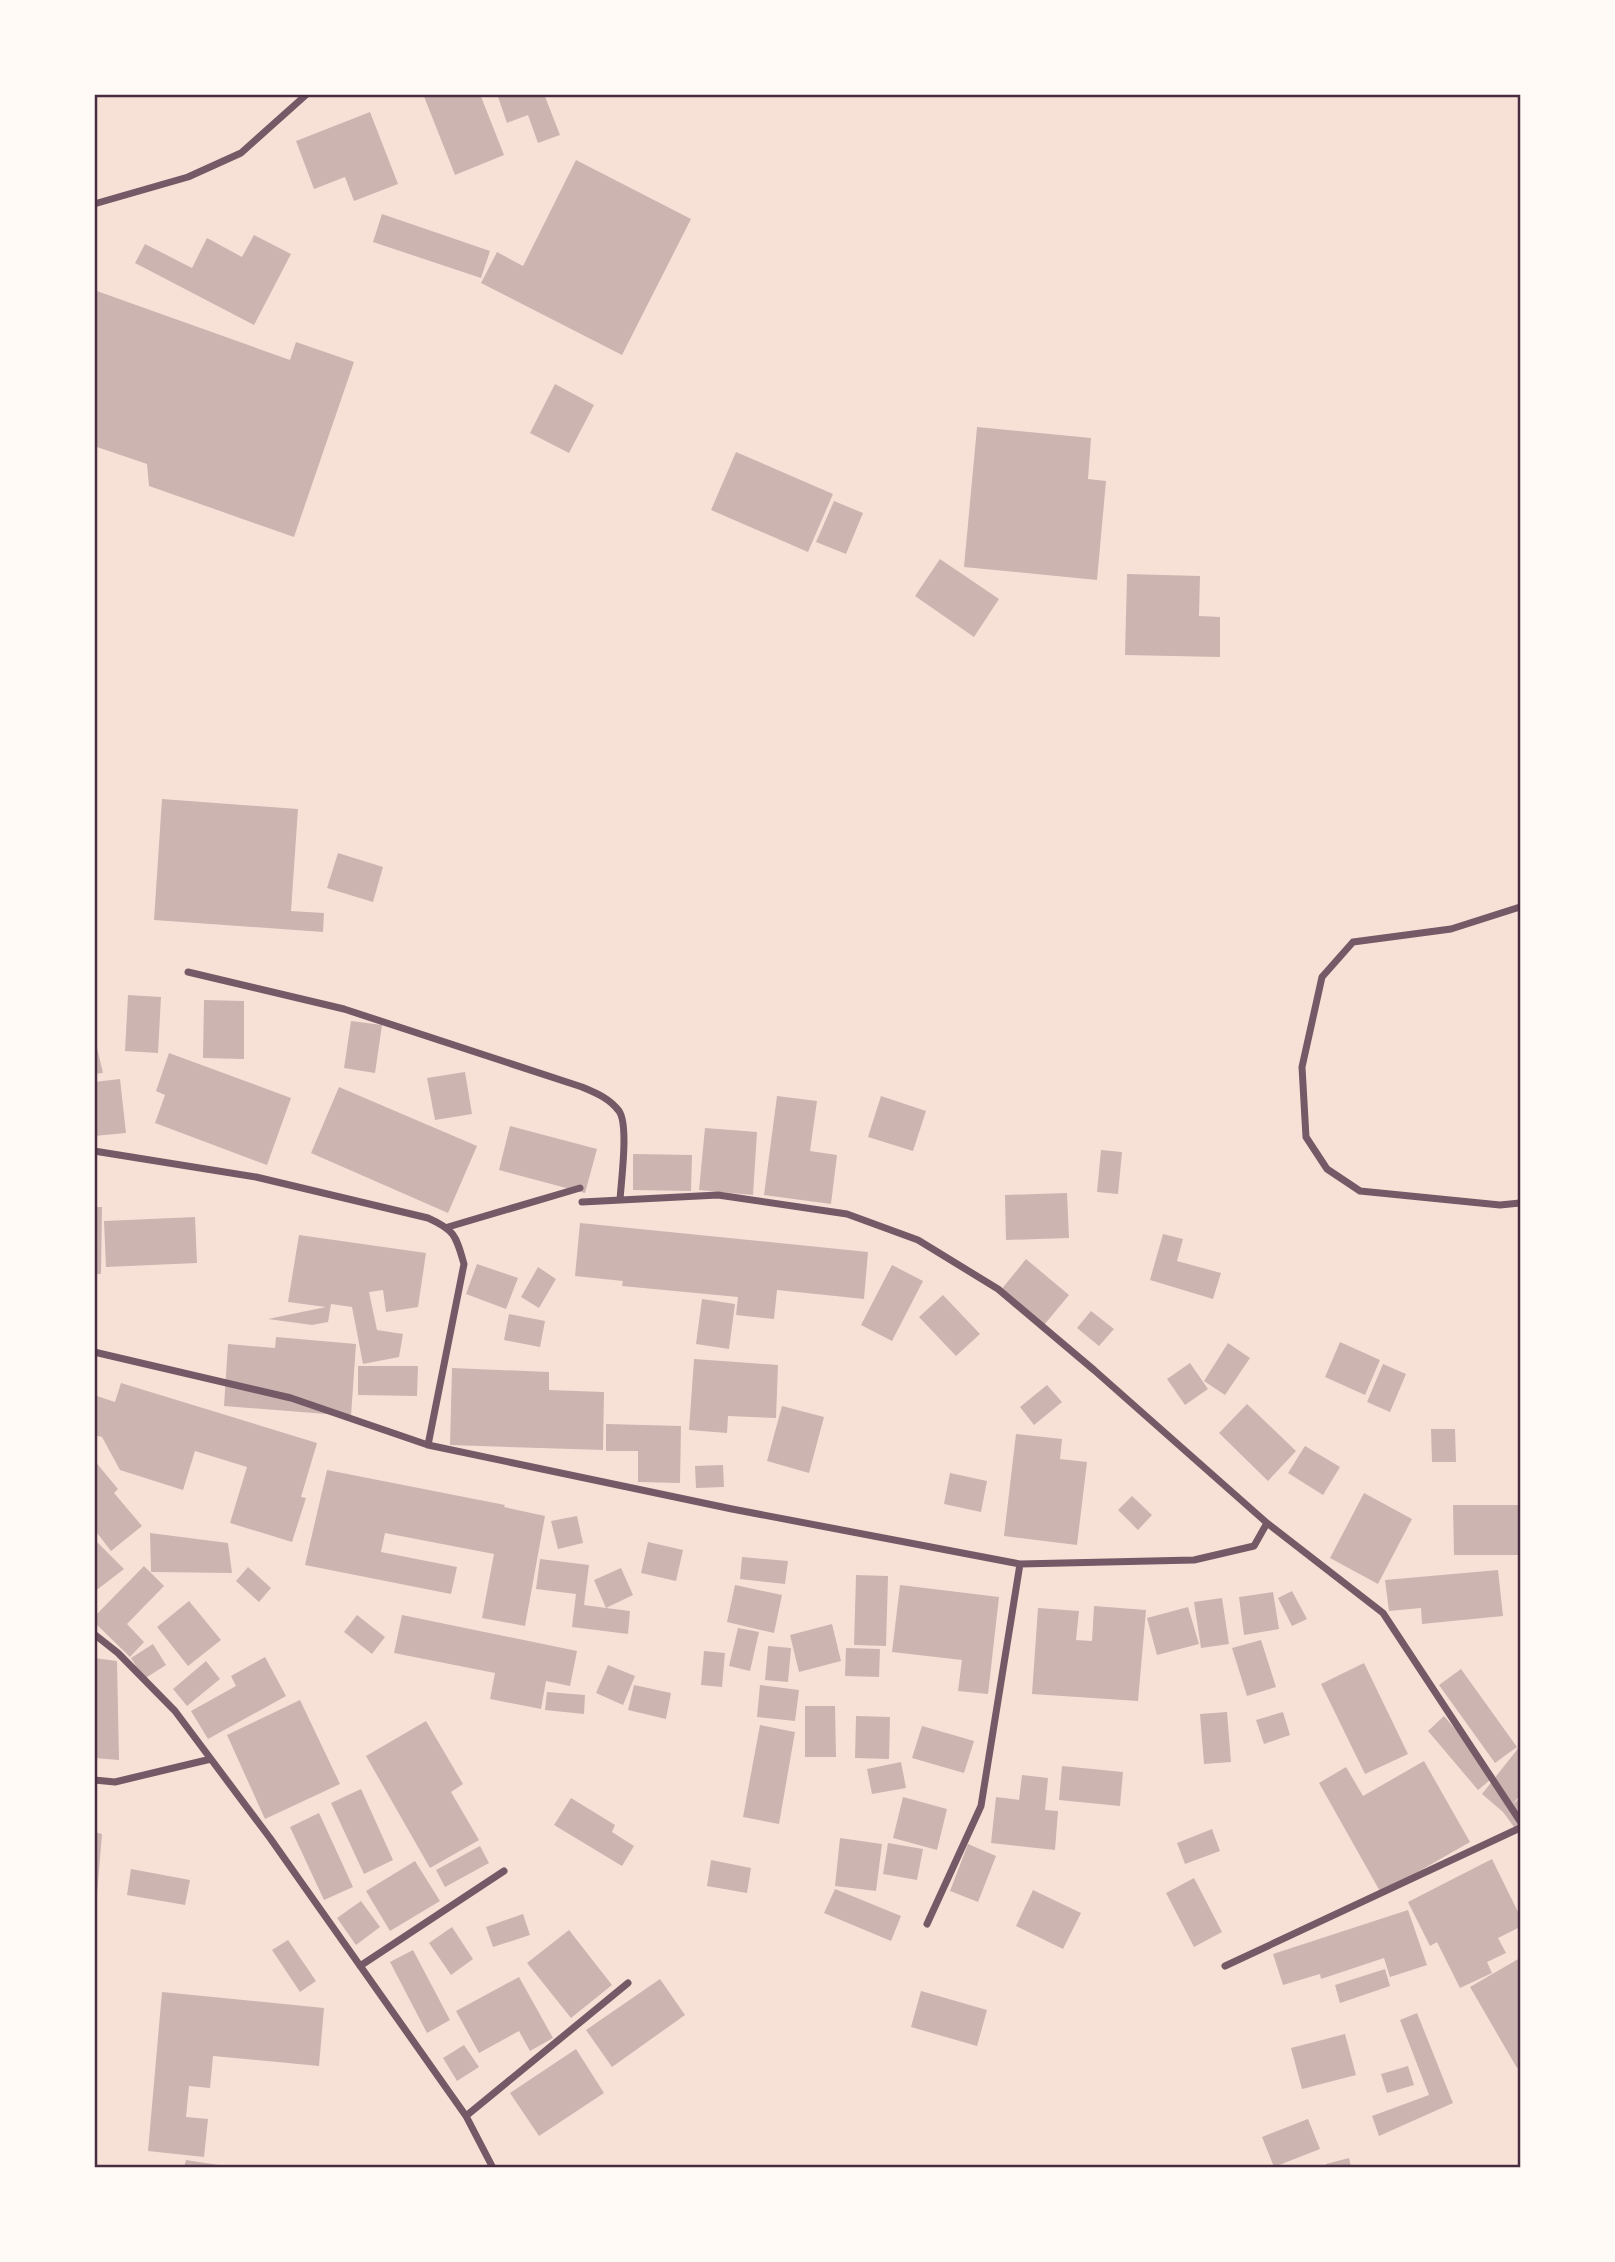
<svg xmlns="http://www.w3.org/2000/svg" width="1615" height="2262" viewBox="0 0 1615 2262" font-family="Georgia,serif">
	<rect width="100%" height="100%" fill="#f7e1d7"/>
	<path fill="#ccb4b1" d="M423,94H480L504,155L455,175Z
		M497,94H544L560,135L538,143L528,115L507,123Z
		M370,112L398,184L354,201L345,177L314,189L296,141Z
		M576,160L691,219L622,355L481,283L497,252L523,266Z
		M382,214L490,251L481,278L373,242Z
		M254,235L291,254L254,325L135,263L145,244L192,268L207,238L242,257Z
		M94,290L290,360L296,342L354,362L294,537L149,486L147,464L94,446Z
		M555,384L594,405L569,453L530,433Z
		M977,427L1091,438L1088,479L1106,481L1097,580L964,567Z
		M736,452L833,494L808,552L711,510Z
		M834,501L863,513L846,554L816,542Z
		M940,559L999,599L974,637L915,596Z
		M1127,574L1200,576L1199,616L1220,617V657L1125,655Z
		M162,799L298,809L291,911L324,913L323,932L154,920Z
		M338,853L383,867L373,902L327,888Z
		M128,995L161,997L158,1053L125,1051Z
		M204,1000L244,1001V1059L203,1058Z
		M351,1021L382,1025L375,1073L344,1068Z
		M94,1035L103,1073L94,1074Z
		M169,1053L291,1098L267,1165L155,1123L165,1095L156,1091Z
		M465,1072L472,1114L435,1120L427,1078Z
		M120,1079L126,1133L94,1136V1082Z
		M339,1087L477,1146L448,1213L311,1153Z
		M777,1096L817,1101L810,1151L837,1155L831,1204L764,1195Z
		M881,1096L926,1111L913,1151L868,1137Z
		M510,1126L597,1149L585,1193L499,1170Z
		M705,1128L757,1132L753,1195L699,1190Z
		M1101,1150L1122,1152L1118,1194L1097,1192Z
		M633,1154L692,1155L691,1191L633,1190Z
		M1067,1193L1069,1238L1006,1240L1005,1195Z
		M94,1207H102L101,1274H94Z
		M195,1217L197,1263L106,1267L104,1221Z
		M580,1223L868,1252L864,1299L777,1290L774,1319L736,1315L738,1297L622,1286L623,1281L575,1276Z
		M1163,1234L1183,1239L1177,1261L1221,1273L1213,1299L1150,1280Z
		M299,1235L426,1253L418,1307L386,1312L383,1290L369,1292L377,1330L403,1334L399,1357L363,1364L352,1307L331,1304L328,1322L312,1325L268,1319L326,1307L288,1302Z
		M1026,1259L1069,1295L1044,1325L1001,1290Z
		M477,1264L518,1278L506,1309L466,1294Z
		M892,1265L923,1281L892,1341L861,1325Z
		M538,1267L556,1279L539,1308L521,1297Z
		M943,1295L980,1334L956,1356L919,1317Z
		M702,1299L735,1304L729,1349L696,1344Z
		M1091,1311L1114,1329L1099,1346L1077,1328Z
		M509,1314L545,1321L540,1347L504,1340Z
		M276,1337L356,1344L351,1416L224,1406L228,1344L275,1348Z
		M1340,1342L1380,1360L1365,1395L1325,1377Z
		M1228,1343L1250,1358L1225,1395L1204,1381Z
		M694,1359L778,1365L776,1418L728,1416L727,1433L689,1430Z
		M1190,1363L1208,1389L1185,1405L1167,1379Z
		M1383,1364L1406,1374L1390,1412L1367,1402Z
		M358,1366H418L417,1396L358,1395Z
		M452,1368L549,1372V1390L604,1392L603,1450L450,1445Z
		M121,1383L317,1443L301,1497L306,1498L292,1542L230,1523L247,1467L195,1451L183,1490L120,1470L102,1437L94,1435V1395L115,1402Z
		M1047,1385L1062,1402L1034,1425L1020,1407Z
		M1247,1404L1296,1451L1268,1481L1219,1433Z
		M782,1406L824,1417L809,1473L767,1461Z
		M606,1424L681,1426L680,1483L638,1482V1451H606Z
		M1431,1429H1455L1456,1462H1432Z
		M1016,1434L1062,1439L1060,1459L1087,1462L1077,1545L1004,1536Z
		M1305,1446L1340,1467L1323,1495L1288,1473Z
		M94,1460L118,1489L114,1493L142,1526L111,1551L94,1529Z
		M723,1465L724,1487L696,1488L695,1466Z
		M327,1470L505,1505L504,1507L545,1516L525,1626L482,1618L494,1554L385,1533L381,1552L457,1567L451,1594L305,1565Z
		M950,1473L987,1481L981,1512L944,1504Z
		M1364,1493L1412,1519L1378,1584L1330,1558Z
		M1132,1496L1152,1515L1138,1530L1118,1510Z
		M1453,1505H1520V1555H1454Z
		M577,1516L583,1543L558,1549L551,1521Z
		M150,1533L228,1543L232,1573L151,1572Z
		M94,1539L124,1569L94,1592Z
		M648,1542L683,1550L676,1581L641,1573Z
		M742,1557L788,1561L785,1584L740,1579Z
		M540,1559L589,1565L584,1605L606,1608L594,1580L621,1568L633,1595L606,1608L630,1611L628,1634L572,1627L576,1594L536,1589Z
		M144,1566L164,1586L127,1624L144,1642L130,1657L94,1622V1617Z
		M248,1567L271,1588L259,1602L236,1581Z
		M1498,1570L1503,1616L1422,1624L1421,1608L1389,1611L1385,1580Z
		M856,1575L888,1576L886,1646L854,1645Z
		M735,1585L782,1595L774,1633L727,1622Z
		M900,1585L999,1597L988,1694L958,1691L962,1660L892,1652Z
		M1292,1591L1307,1619L1292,1626L1278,1598Z
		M1273,1592L1279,1629L1244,1635L1239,1597Z
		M1222,1598L1229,1644L1201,1648L1194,1602Z
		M189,1601L221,1640L188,1666L157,1627Z
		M1094,1606L1146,1610L1138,1701L1032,1694L1038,1608L1079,1611L1076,1640L1092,1641Z
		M1188,1607L1199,1644L1157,1655L1147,1618Z
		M357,1615L385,1637L372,1654L344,1632Z
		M402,1615L577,1651L570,1686L546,1681L541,1709L490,1699L495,1673L394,1653Z
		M832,1624L841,1661L799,1672L790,1635Z
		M738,1628L759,1632L750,1671L729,1666Z
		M1261,1640L1276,1687L1247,1696L1232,1648Z
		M153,1644L166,1665L144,1679L131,1658Z
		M768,1646L791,1648L788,1682L765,1680Z
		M846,1648L880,1649L879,1677L845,1676Z
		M704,1651L725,1653L722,1687L701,1685Z
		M265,1657L286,1696L208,1739L191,1711L236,1686L231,1676Z
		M94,1658L117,1661L119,1760L94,1758Z
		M206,1661L220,1679L187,1706L173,1689Z
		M1364,1663L1408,1754L1365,1774L1321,1684Z
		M608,1665L635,1676L623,1705L596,1693Z
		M1461,1669L1517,1747L1495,1763L1439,1685Z
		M634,1685L671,1693L666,1719L628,1710Z
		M760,1685L799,1690L795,1721L757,1717Z
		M547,1692L585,1695L584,1714L545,1710Z
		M300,1700L340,1784L265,1819L227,1735Z
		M805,1706H835L836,1757H805Z
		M1227,1712L1231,1762L1204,1764L1200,1714Z
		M1283,1712L1290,1735L1264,1744L1256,1720Z
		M856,1716L890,1717L889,1759L855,1758Z
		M1444,1716L1495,1776L1478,1790L1428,1731Z
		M426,1721L463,1784L451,1792L479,1840L430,1868L366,1756Z
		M760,1725L795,1732L779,1824L743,1817Z
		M922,1726L974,1741L964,1773L912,1758Z
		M1520,1746V1795L1513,1804L1520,1798V1835L1503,1812L1482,1794Z
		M1424,1761L1470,1842L1381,1893L1319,1783L1346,1767L1363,1796Z
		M901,1762L906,1788L872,1794L867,1769Z
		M1062,1766L1123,1772L1120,1806L1059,1800Z
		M1022,1775L1048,1778L1045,1810L1058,1811L1055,1850L991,1843L996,1797L1019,1800Z
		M361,1789L393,1860L364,1874L331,1803Z
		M903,1797L947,1809L937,1850L893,1838Z
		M571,1798L615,1825L612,1832L634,1846L622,1866L554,1825Z
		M319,1813L353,1887L324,1900L290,1827Z
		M1212,1829L1220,1851L1185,1864L1177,1843Z
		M94,1832L102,1834L96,1906H94Z
		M840,1838L882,1844L876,1891L835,1886Z
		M888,1843L923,1849L917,1880L883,1874Z
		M968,1844L996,1856L978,1902L950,1891Z
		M480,1846L489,1863L445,1887L436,1870Z
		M1492,1859L1520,1916V1927L1498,1938L1506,1953L1487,1962L1492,1973L1460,1988L1437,1942L1430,1946L1408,1902Z
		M711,1860L751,1868L747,1893L707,1886Z
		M415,1861L440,1901L390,1931L366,1891Z
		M131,1869L190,1880L185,1905L127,1895Z
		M1194,1878L1222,1932L1194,1947L1166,1893Z
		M835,1889L901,1916L891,1941L824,1913Z
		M1033,1890L1081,1913L1063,1949L1016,1926Z
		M361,1901L380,1927L356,1945L337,1918Z
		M1408,1910L1427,1965L1390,1977L1384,1958L1321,1979L1320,1974L1283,1985L1273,1954Z
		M523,1914L530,1935L493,1947L486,1927Z
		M452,1927L473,1959L451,1975L429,1943Z
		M569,1930L612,1985L571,2018L527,1963Z
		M288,1940L316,1981L300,1992L272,1950Z
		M413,1950L450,2020L427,2033L390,1962Z
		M1520,1958V2066L1517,2068L1470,1987Z
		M1385,1969L1390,1986L1340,2003L1335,1985Z
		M519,1977L553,2038L530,2051L519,2031L479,2053L456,2011Z
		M660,1979L685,2015L612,2067L586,2030Z
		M921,1991L987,2010L977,2046L911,2027Z
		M162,1992L324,2008L319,2066L213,2056L210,2088L189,2086L186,2117L208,2119L204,2157L148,2151Z
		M1417,2013L1453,2103L1379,2136L1372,2116L1429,2095L1400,2020Z
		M1345,2034L1356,2075L1302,2089L1291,2048Z
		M464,2045L479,2067L457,2081L443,2058Z
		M576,2049L604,2093L539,2136L510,2093Z
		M1408,2066L1414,2085L1387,2093L1381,2074Z
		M1308,2119L1320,2149L1274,2167L1262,2137Z
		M1349,2158L1351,2167H1327L1326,2164Z
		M186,2160L225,2166V2167H184Z"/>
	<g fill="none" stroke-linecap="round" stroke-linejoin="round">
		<path stroke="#755966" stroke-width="7" d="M94,204L188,177L241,153L307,94
			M1520,907L1451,929L1353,942L1322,977L1302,1067L1306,1137L1327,1169L1360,1191L1500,1205L1520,1203
			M188,972L344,1009L582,1087C596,1093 609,1098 619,1111C629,1125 621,1182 620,1200
			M94,1151L256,1177L428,1218C455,1230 456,1236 464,1264L428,1445
			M448,1227L580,1188
			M94,1352L291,1398L428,1445L732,1509L1020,1564L1194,1560L1254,1546L1267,1523L1094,1370L998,1289L918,1240L847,1214L718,1195L582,1202
			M1267,1523L1383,1613L1520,1821
			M94,1634L118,1653L175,1711L270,1838L466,2116L493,2168
			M94,1780L115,1782L211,1759
			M927,1924L981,1806L1020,1564
			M360,1966L504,1871
			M1225,1966L1520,1828
			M466,2116L628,1983"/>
	</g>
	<rect width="1615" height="2262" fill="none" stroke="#fffaf5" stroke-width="192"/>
	<rect x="96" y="96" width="1423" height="2070" fill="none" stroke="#4a2c40" stroke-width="2.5"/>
</svg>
